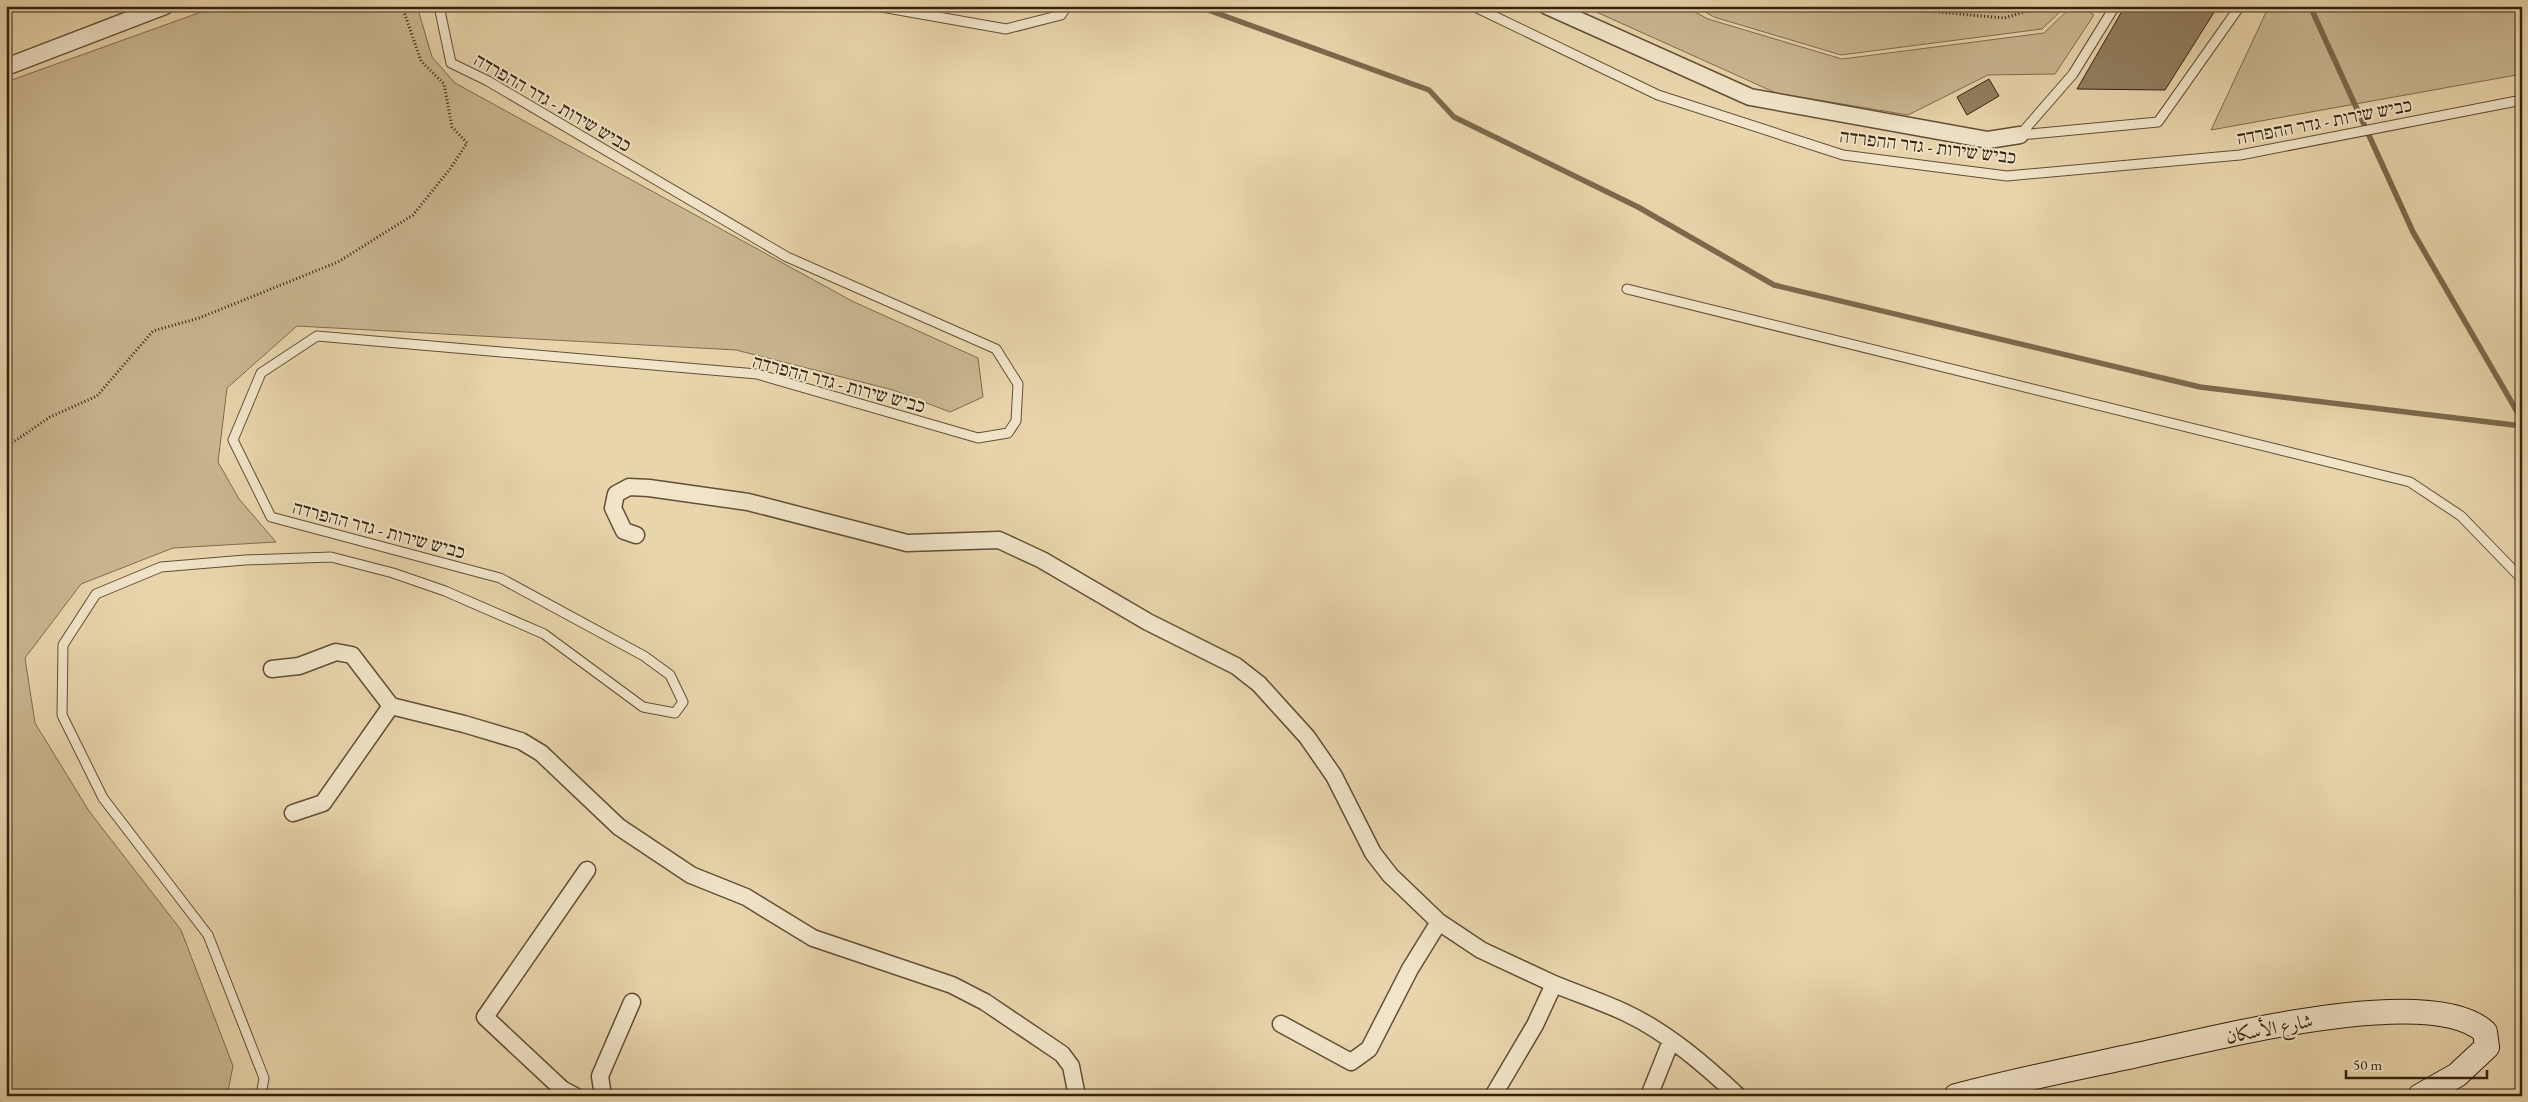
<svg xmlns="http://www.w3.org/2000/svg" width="2528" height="1102" viewBox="0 0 2528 1102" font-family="'EB Garamond',Amiri,'Frank Ruhl Libre',serif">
	<rect width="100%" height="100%" fill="#e9d5ac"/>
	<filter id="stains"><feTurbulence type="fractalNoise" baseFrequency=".004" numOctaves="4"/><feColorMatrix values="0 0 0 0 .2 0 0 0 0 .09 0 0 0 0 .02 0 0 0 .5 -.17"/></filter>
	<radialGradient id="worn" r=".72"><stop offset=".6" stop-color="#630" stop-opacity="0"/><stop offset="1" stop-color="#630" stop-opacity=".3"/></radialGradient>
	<path fill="#cab791" stroke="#7f6c50" d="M218,6H417L432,57L455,83L852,301L978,358L983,397L950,412L893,390L736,350L297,326L227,388L218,462L239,499L276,542L173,548L81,584L25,658L35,723L89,811L181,930L233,1066L227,1096H6V82Z
		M1583,6H1684L1708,19L1842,59L2044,33L2072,6H2080L2094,15L2055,74L1988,75L1908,115L1776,93Z
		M1695,6H2066L2042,29L1841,55L1714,17Z
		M2269,6H2522V74L2211,130Z"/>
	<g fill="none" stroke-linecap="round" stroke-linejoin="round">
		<path stroke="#7b694c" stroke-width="5.5" d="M1197,6L1429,90L1454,117L1638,207L1774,285L2200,387L2522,426
			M2310,6L2413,232L2522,420"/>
	</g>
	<path fill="#927f60" stroke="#34220e" d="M2125,6H2218L2165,90L2077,89Z
		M1989,79L1999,96L1967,115L1957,97Z"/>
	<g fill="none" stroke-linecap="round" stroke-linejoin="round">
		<defs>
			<path id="lane" d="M876,6L1006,29L1061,15L1067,6
				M1473,6L1658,95L1843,155L2007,176L2240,155L2522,100
				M6,8L10,6
				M2020,135L2158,122L2240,6
				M2020,135L2073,74L2115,6
				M1627,289L2410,482L2461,516L2522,579
				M261,1096L264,1078L208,935L103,798L62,715L63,645L96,594L161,567L245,560L331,557L393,573L445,591L544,634L643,707L675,713L683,702L670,675L644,656L500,578L271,517L233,440L261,373L317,336L757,374L978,438L1008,433L1016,421L1018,384L996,349L787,257L488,81L451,63L439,6"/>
			<path id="street" d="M1547,6L1750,97L1988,140L2020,135
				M6,67L165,6
				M636,535L624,531L613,508L616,494L629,487L649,488L748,502L907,543L999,540L1042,560L1148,622L1236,666L1259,684L1307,737L1334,776L1373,853L1390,875L1439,922L1481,950L1554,984
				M272,669L299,666L336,652L352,655L391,706L464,724L521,741L541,753L619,827L691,875L746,897L813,938L952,985L985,1002L1062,1054L1071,1066L1077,1096
				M293,813L323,803L391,706
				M1281,1024L1351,1062L1369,1049L1410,969L1439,922
				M575,1096L562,1089L485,1017L587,870
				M603,1096L600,1076L632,1002
				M1493,1096L1535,1025L1554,984C1578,994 1603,1002 1626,1013C1668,1033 1705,1065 1738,1096
				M1649,1096L1671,1041"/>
			<path id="secondary" d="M1956,1096C2016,1080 2077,1068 2137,1055C2209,1040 2430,981 2485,1032L2487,1047L2457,1075L2420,1096"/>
		</defs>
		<use href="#lane" stroke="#614f36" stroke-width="11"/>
		<use href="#street" stroke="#614f36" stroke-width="19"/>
		<use href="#secondary" stroke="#34220e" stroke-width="26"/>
		<path stroke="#34220e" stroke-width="3" stroke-dasharray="1 2.5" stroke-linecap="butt" d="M1834,6L1903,9L2004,18L2045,6
			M6,447L50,417L97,396L153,331L199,318L338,262L413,215L450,169L467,143L452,127L444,84L421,61L402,6"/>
		<use href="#lane" stroke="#f1e4c9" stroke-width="9"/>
		<use href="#street" stroke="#f1e4c9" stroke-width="16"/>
		<use href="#secondary" stroke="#f1e4c9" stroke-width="24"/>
	</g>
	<g text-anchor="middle" stroke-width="4" stroke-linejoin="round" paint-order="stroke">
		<g font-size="19" fill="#34220e" stroke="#f1e4c9">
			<text transform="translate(553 102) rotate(30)" y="7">כביש שירות - גדר ההפרדה</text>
			<text transform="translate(2324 121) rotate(-11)" y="7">כביש שירות - גדר ההפרדה</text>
			<text transform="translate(1928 146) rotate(7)" y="7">כביש שירות - גדר ההפרדה</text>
			<text transform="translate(839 383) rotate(15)" y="7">כביש שירות - גדר ההפרדה</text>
			<text transform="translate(379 529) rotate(15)" y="7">כביש שירות - גדר ההפרדה</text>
			<text transform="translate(2269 1028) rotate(-11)" y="7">شارع الأسكان</text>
		</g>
	</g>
	<rect width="2528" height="1102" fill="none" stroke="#e9d5ac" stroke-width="25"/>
	<rect x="8" y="8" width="2513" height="1087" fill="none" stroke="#34220e" stroke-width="2.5"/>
	<rect x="12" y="12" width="2503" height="1077" fill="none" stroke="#34220e"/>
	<path d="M2346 1070v8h141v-8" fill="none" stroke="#34220e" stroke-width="2.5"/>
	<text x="2353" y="1070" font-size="15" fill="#34220e" stroke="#f1e4c9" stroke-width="4" paint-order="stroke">50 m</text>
	<rect width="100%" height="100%" filter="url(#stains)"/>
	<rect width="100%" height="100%" fill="url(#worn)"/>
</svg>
